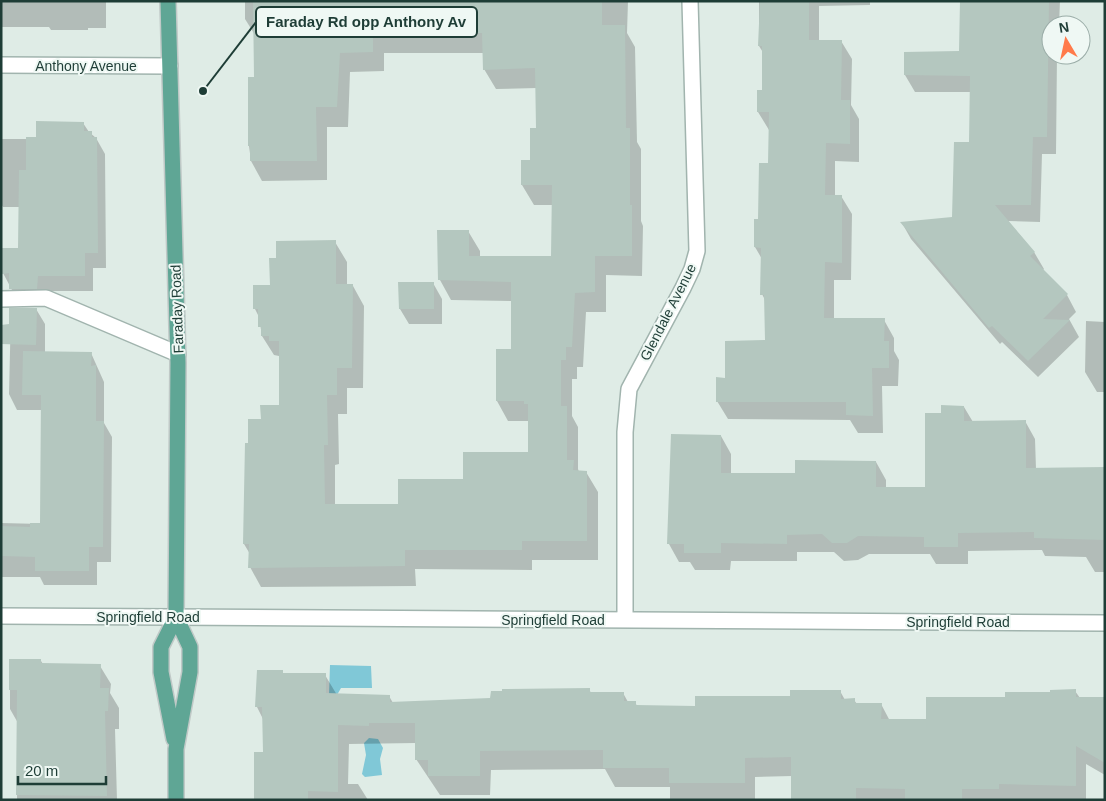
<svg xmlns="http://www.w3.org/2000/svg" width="1106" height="801" viewBox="0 0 1106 801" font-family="Arial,sans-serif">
	<rect width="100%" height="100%" fill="#dfece6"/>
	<path fill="#80c8d7" d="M330,665L371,666L372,688H341L337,695H329Z
		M369,738L378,739L383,748L380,759L382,775L365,777L362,774L366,755L364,743Z"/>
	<path fill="#0003" d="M1,1H106V28H88V30H51L49,27H1Z
		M245,1H628L627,33L635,47L637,142L641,149V221L643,226L642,276L606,275V312H586L583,367H577V379H572V416L578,427V469L579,472H586L598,492V560H532V570L415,569L416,586L261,587L250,567V554L244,544L250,444L262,420L280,406V358L279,356L274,355L262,336L259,317L255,309L271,286L277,259L335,242L347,262V286H353L364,306L363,388H347V414H338L339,464L335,465V505H399L529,454V421H508L497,401L512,350V301L451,300L440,280L468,231L480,251V258L552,257L553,205H534L522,185L523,162H531L537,129V88L496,89L484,69V53H384V71L350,72L348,127H327V180L262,181L251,161L249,146L255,78V35L245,19Z
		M759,1H870V5L819,6V41H841L852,59L851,105L859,119V162L835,161V196H841L852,214L851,280H834V319L884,320L894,338V351L899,360L898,386H882L883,433H858L850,420L728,419L717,401L726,379L766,342V302L762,294V259L755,247L769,164V130L758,112L764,91V54L759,46Z
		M961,1H1060L1059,25H1051V55H1057L1056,154H1042L1040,222L1008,221L1034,252L1044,269L1042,271L1067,295L1076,312L1069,319L1079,337L1038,377L1002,342L1000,344L911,239L902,223L953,218L971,143V92H915L905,75L961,53Z
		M83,123L89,132L96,138L105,154L106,268H93V291H46L20,305L3,273L19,249L20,207H3L1,204V139H37Z
		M433,283L442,299V324H409L400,309Z
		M11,309H36L45,324V352L91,353L104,382V423L112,437L111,562H97V585H44L40,577H1V523L42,524V410H17L9,394Z
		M1086,321L1105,322V392H1097L1085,372Z
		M964,407L973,422L1025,421L1035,439L1036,469L1105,468V572H1095L1086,557L1045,556L1042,550L968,551V564H936L930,554H869L858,560L844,561L834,552H797V561H731L730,570H695L690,562H679L669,544L721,436L731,454V475L796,474L876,462L886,480V488H926L942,414Z
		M10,660L41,661L43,664L100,666L111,684L110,693L119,708V729H115L117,800H17L18,723L10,709Z
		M282,672L284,675H325L337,695L389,696L393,703L492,699L589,689L591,693H623L628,702H635L637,706L696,707L840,691L845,700H854L857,704H881L890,721H928L1006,698L1075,691L1080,698H1105V775L1086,764V800H792V776L755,777V800H670V787H615L605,769L491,770L490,795H440L416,759V743L349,744L348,784H358L368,800H255L264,753L263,719L257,707Z"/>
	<path fill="#b4c7bf" d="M253,1H602V25H625L626,128H630V205H632V256H595V292L575,293L572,347H566V360H561V406H567V460H574L573,470L587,471V541H522V550H405V566L248,568L249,544H243L245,443H248V419H261L260,405H279V341H269V336H261V327H258V309H253V285H270L269,258H276V241L336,240V284H353L352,368H337V395H327L328,445H324L325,504H398V479H463V452H528V404H524V401H496V349H511V282L438,280L437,230H469V256H551L552,185H521V160H530V128H536L535,68L483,70L482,33L373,34V52L340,53L337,107H316L317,161H250V146H248V77H254Z
		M760,1H809V40H842L841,100H850V144L826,143L825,195H842V263L825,262L824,318H885L884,341H889V368H872L873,416L846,415V402H716V377L725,378V341L765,340L764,295H760L761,248L754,247V219H758L759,163H768L769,112H757V90H762V46H758Z
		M960,1H1049L1047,137H1033L1031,205H995L1035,252L1030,256L1068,294L1043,319L1070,320L1028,361L992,326L989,328L900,222L952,217L954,142H969L970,76L904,75V52L959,51Z
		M36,121L84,122V131H92V137H97L98,253H85V276H38L37,289H9V273L2,274V248H18L19,170H26V137H36Z
		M398,282H434V309H399Z
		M9,308H37L36,345L1,344V325L9,324Z
		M23,351L92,352L91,366L96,365V421H104L103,547H89V571H35V557L1,556V526L30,527V523H40L41,395H22Z
		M941,405L964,406V421L1026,420V468L1105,467V540L1034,538V532L958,533V547H924V537L858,536L847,543H832L822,534L787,535V544L721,543V553H684V544H667L671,434L721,435V473H795V460L876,461V487H925V413H941Z
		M9,659H41V663L101,664L100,688H109L108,711H105L107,796L16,795L17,690H9Z
		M257,670H283V673H326V693L390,695V702L490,698L491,691H502V689L590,688V692H624V701H636V705L695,706V696H790V690H841V699L855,698V703H882L881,719H926V697H1005V692H1050V690L1076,689V697H1105V763L1076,746V786L999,784V789H962V800H905V789L856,788V800H791V757L745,758V783H669V768H603V750L480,751V776H428V760H415V723H369V726L338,725V792L308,791V800H254V752H263L262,707H255Z"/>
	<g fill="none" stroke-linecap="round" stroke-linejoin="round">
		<defs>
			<path id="minor" d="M1,65L170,66
				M1,299L46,298L178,354
				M1,616L1105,623
				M625,620V432L629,389L683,288L692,269L697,251L690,1"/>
			<path id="major" d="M168,1L178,363L176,617L190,647V672L176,749V800
				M174,739L161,672V647L176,617"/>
		</defs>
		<use href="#minor" stroke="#a1b4ae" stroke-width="18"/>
		<use href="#major" stroke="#c0c9c7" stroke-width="18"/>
		<use href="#minor" stroke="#fff" stroke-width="15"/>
		<use href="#major" stroke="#5fa695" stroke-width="15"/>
	</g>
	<g text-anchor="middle" stroke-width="4" stroke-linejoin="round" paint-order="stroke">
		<g font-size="14" fill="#1e3d36" stroke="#eff8f4">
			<text x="86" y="71">Anthony Avenue</text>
			<text transform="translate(177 309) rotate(-92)" y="5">Faraday Road</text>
			<text transform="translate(668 312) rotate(-63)" y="5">Glendale Avenue</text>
			<text x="148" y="622">Springfield Road</text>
			<text x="553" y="625">Springfield Road</text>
			<text x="958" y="627">Springfield Road</text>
		</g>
	</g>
	<path fill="none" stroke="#1e3d36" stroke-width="2" d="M203 91L256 22"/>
	<circle fill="#1e3d36" stroke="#eff8f4" stroke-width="2" cx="203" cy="91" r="5"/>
	<rect fill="#eff8f4" stroke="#1e3d36" stroke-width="2" x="256" y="7" width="221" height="30" rx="5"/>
	<g font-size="15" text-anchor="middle" font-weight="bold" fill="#1e3d36">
		<text x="366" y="27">Faraday Rd opp Anthony Av</text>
	</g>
	<rect width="1106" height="801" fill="none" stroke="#1e3d36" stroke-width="5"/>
	<g transform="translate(1066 40) rotate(351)"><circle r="24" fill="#eff8f4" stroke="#9bada8"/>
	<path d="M0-4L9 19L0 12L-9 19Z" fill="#ff7a4a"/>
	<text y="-8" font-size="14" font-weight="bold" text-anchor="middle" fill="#1e3d36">N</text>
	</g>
	<path d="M18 776v8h88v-8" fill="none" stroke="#1e3d36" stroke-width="2.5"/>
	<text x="25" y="776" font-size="15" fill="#1e3d36" stroke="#eff8f4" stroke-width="4" paint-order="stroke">20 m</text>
</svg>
